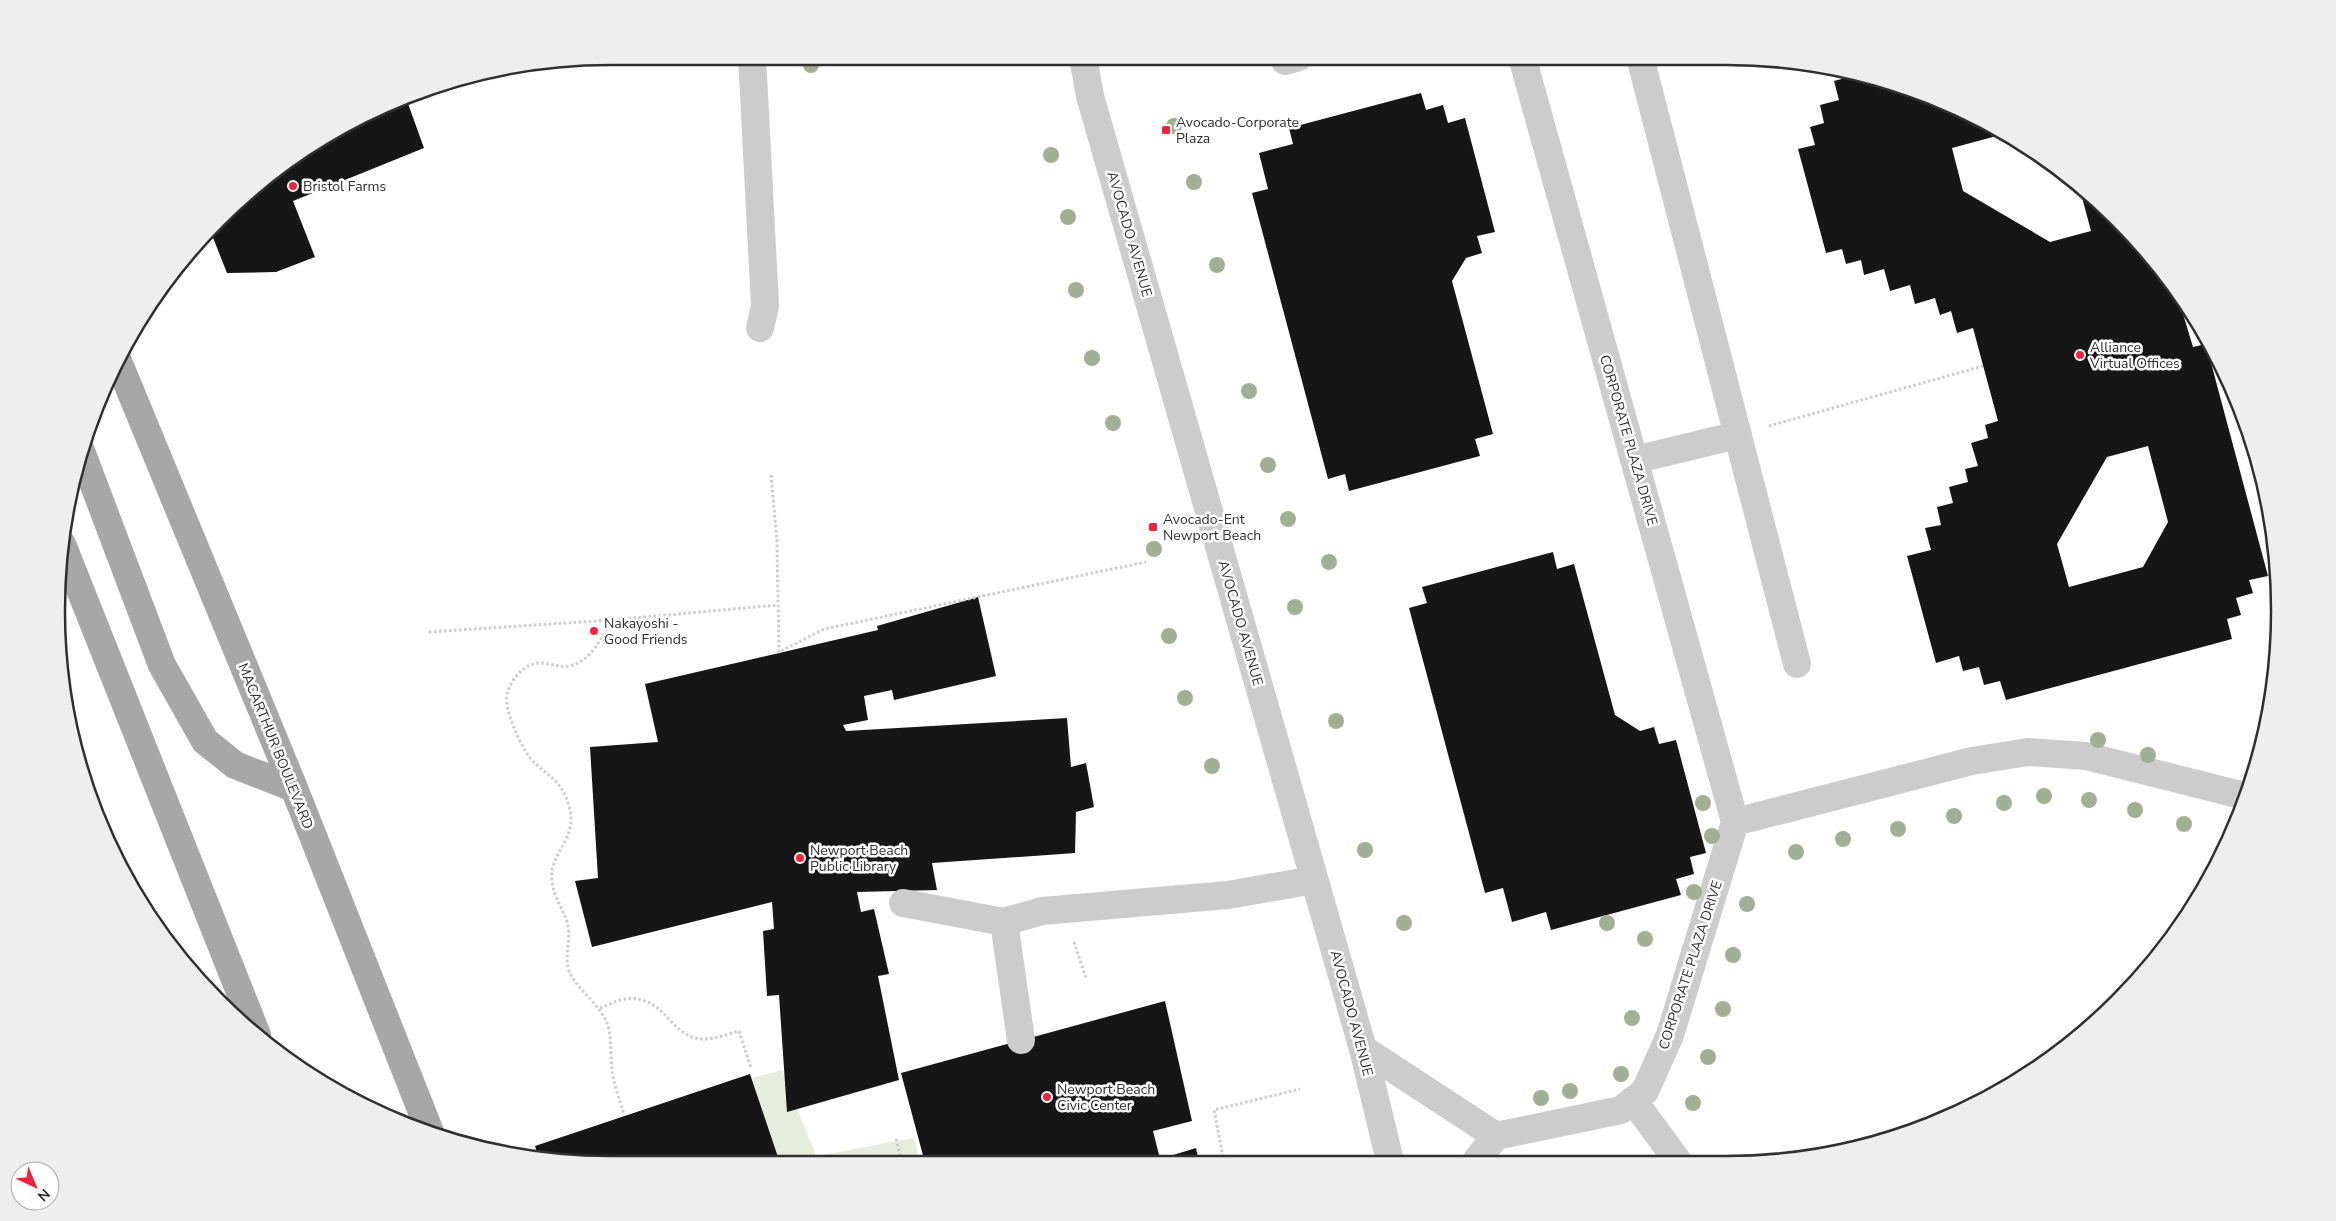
<svg xmlns="http://www.w3.org/2000/svg" width="2336" height="1221" viewBox="0 0 2336 1221" font-family="'Nunito Sans',sans-serif">
	<rect width="100%" height="100%" fill="#fff"/>
	<path fill="#e6eddc" d="M782,1070L816,1156L914,1138L921,1163H780L752,1078Z"/>
	<path fill="#161616" fill-rule="evenodd" d="M1232,57H1257L1234,64Z
		M1860,74L1971,114L2004,134L1952,148L1963,191L2050,242L2091,231L2079,186L2142,245L2177,294L2193,347L2206,344L2268,576L2249,580L2253,593L2236,598L2241,615L2227,619L2232,639L2006,700L2000,681L1984,685L1979,667L1963,671L1959,656L1936,663L1907,556L1931,550L1925,528L1941,525L1937,507L1953,503L1949,487L1968,482L1965,469L1978,466L1971,443L1988,438L1985,425L1998,421L1973,328L1957,333L1951,311L1940,315L1935,298L1915,304L1910,285L1890,291L1884,269L1864,275L1861,260L1846,264L1842,249L1826,253L1798,149L1815,145L1810,127L1824,123L1820,105L1839,100L1834,81ZM2148,446L2168,522L2143,567L2069,587L2057,544L2107,457Z
		M1421,93L1426,110L1443,105L1448,123L1465,118L1495,232L1477,236L1482,253L1466,258L1452,281L1493,434L1475,439L1480,456L1349,491L1345,474L1328,479L1252,193L1268,189L1259,153L1293,144L1289,128Z
		M406,98L424,148L293,201L315,257L276,272L227,273L210,230L273,171L334,130Z
		M1553,552L1557,569L1574,564L1615,715L1640,731L1654,727L1659,744L1676,740L1706,853L1690,857L1694,874L1676,879L1681,895L1551,930L1546,912L1512,922L1503,888L1485,893L1409,608L1427,603L1422,587Z
		M978,597L996,676L894,700L892,690L864,696L868,720L843,725L846,731L1067,718L1071,767L1086,763L1094,807L1076,812L1075,853L932,863L937,890L857,892L861,912L874,909L889,974L878,976L899,1080L787,1112L779,995L767,996L763,931L774,929L772,902L592,947L575,881L598,878L590,747L658,742L645,684L878,630L877,626Z
		M1165,1001L1192,1121L1153,1131L1160,1159L1196,1148L1199,1162L925,1163L901,1073Z
		M750,1074L780,1163L575,1164L539,1158L535,1146Z"/>
	<g fill="none" stroke-linecap="round" stroke-linejoin="round">
		<path stroke="#ccc" stroke-width="3" stroke-dasharray="2.5 2.5" stroke-linecap="butt" d="M2184,317L2192,315
			M1769,426L1983,366
			M771,475L777,541L779,652L824,629L1146,562
			M611,620C602,637 593,658 573,665C562,669 551,663 540,663C525,663 512,678 508,691C505,699 508,710 510,717C515,731 521,746 530,758C547,777 561,778 569,806C579,839 549,852 552,880C553,898 565,910 568,926C571,940 564,957 569,971C577,990 598,1002 607,1023C612,1037 610,1053 612,1068C613,1083 620,1100 624,1115
			M429,632L611,620L778,605
			M1074,942L1086,978
			M600,1008C608,1005 617,1000 625,999C665,994 669,1036 701,1039C714,1040 727,1034 739,1031L751,1068
			M896,1139L902,1163
			M1224,1162L1214,1110L1300,1089"/>
		<path stroke="#ccc" stroke-width="28" d="M752,56L765,306L760,328
			M1083,57L1090,96L1363,1049L1390,1161
			M1522,57L1735,822
			M1640,57L1797,664
			M1285,61L1299,57
			M1634,460L1738,435
			M903,903L1004,922L1042,911L1228,895L1314,880
			M1004,922L1021,1040
			M1363,1049L1496,1136L1621,1110L1645,1091L1670,1035L1735,822L1972,761L2028,752L2086,756L2245,796
			M1633,1100L1677,1160
			M1476,1161L1496,1136"/>
		<path stroke="#a7a7a7" stroke-width="28" d="M118,361L294,788L430,1132
			M81,451L162,665L205,741L235,765L294,788
			M62,544L257,1035"/>
	</g>
	<g fill="#a1b092">
		<circle cx="811" cy="65" r="8"/>
		<circle cx="1174" cy="126" r="8"/>
		<circle cx="1051" cy="155" r="8"/>
		<circle cx="1194" cy="182" r="8"/>
		<circle cx="1068" cy="217" r="8"/>
		<circle cx="1217" cy="265" r="8"/>
		<circle cx="1076" cy="290" r="8"/>
		<circle cx="1092" cy="358" r="8"/>
		<circle cx="1249" cy="391" r="8"/>
		<circle cx="1113" cy="423" r="8"/>
		<circle cx="1268" cy="465" r="8"/>
		<circle cx="1288" cy="519" r="8"/>
		<circle cx="1154" cy="549" r="8"/>
		<circle cx="1329" cy="562" r="8"/>
		<circle cx="1295" cy="607" r="8"/>
		<circle cx="1169" cy="636" r="8"/>
		<circle cx="1185" cy="698" r="8"/>
		<circle cx="1336" cy="721" r="8"/>
		<circle cx="2098" cy="740" r="8"/>
		<circle cx="2148" cy="755" r="8"/>
		<circle cx="1212" cy="766" r="8"/>
		<circle cx="2044" cy="796" r="8"/>
		<circle cx="2089" cy="800" r="8"/>
		<circle cx="1703" cy="803" r="8"/>
		<circle cx="2004" cy="803" r="8"/>
		<circle cx="2135" cy="810" r="8"/>
		<circle cx="1954" cy="816" r="8"/>
		<circle cx="2184" cy="824" r="8"/>
		<circle cx="1898" cy="829" r="8"/>
		<circle cx="1712" cy="836" r="8"/>
		<circle cx="1843" cy="839" r="8"/>
		<circle cx="1365" cy="850" r="8"/>
		<circle cx="1796" cy="852" r="8"/>
		<circle cx="1694" cy="892" r="8"/>
		<circle cx="1747" cy="904" r="8"/>
		<circle cx="1404" cy="923" r="8"/>
		<circle cx="1607" cy="923" r="8"/>
		<circle cx="1645" cy="939" r="8"/>
		<circle cx="1733" cy="955" r="8"/>
		<circle cx="1723" cy="1009" r="8"/>
		<circle cx="1632" cy="1018" r="8"/>
		<circle cx="1708" cy="1057" r="8"/>
		<circle cx="1621" cy="1074" r="8"/>
		<circle cx="1570" cy="1091" r="8"/>
		<circle cx="1541" cy="1098" r="8"/>
		<circle cx="1693" cy="1103" r="8"/>
	</g>
	<g fill="#f4233c" stroke="#fff" stroke-width="2">
		<rect x="1161" y="125" width="10" height="10" rx="2.5"/>
		<circle cx="293" cy="186" r="5"/>
		<circle cx="2080" cy="355" r="5"/>
		<rect x="1148" y="522" width="10" height="10" rx="2.5"/>
		<circle cx="594" cy="631" r="5"/>
		<circle cx="800" cy="858" r="5"/>
		<circle cx="1047" cy="1097" r="5"/>
	</g>
	<g text-anchor="middle" stroke-width="5" stroke-linejoin="round" paint-order="stroke">
		<g font-size="14" fill="#2f2f2f" stroke="#fff" text-anchor="start">
			<text x="1176" y="127">Avocado-Corporate<tspan x="1176" dy="16">Plaza</tspan></text>
			<text x="303" y="191">Bristol Farms</text>
			<text x="2090" y="352">Alliance<tspan x="2090" dy="16">Virtual Offices</tspan></text>
			<text x="1163" y="524">Avocado-Ent<tspan x="1163" dy="16">Newport Beach</tspan></text>
			<text x="604" y="628">Nakayoshi -<tspan x="604" dy="16">Good Friends</tspan></text>
			<text x="810" y="855">Newport Beach<tspan x="810" dy="16">Public Library</tspan></text>
			<text x="1057" y="1094">Newport Beach<tspan x="1057" dy="16">Civic Center</tspan></text>
		</g>
		<g font-size="14" fill="#2f2f2f" stroke="#fff">
			<text transform="translate(1130 234) rotate(74)" y="5">AVOCADO AVENUE</text>
			<text transform="translate(1629 440) rotate(74)" y="5">CORPORATE PLAZA DRIVE</text>
			<text transform="translate(1241 623) rotate(74)" y="5">AVOCADO AVENUE</text>
			<text transform="translate(276 746) rotate(68)" y="5">MACARTHUR BOULEVARD</text>
			<text transform="translate(1690 965) rotate(-72)" y="5">CORPORATE PLAZA DRIVE</text>
			<text transform="translate(1352 1013) rotate(75)" y="5">AVOCADO AVENUE</text>
		</g>
	</g>
	<path d="M0 0H2336V1221H0ZM610 65H1726A545 545 0 0 1 2271 610V611A545 545 0 0 1 1726 1156H610A545 545 0 0 1 65 611V610A545 545 0 0 1 610 65Z" fill="#eee" fill-rule="evenodd"/>
	<path fill="none" stroke="#2f2f2f" stroke-width="2.5" d="M610 65H1726A545 545 0 0 1 2271 610V611A545 545 0 0 1 1726 1156H610A545 545 0 0 1 65 611V610A545 545 0 0 1 610 65Z"/>
	<g transform="translate(35 1186) rotate(136)"><circle r="24" fill="#ffffff" stroke="#acacac"/>
	<path d="M0-4L9 19L0 12L-9 19Z" fill="#f4233c"/>
	<text y="-8" font-size="14" font-weight="bold" text-anchor="middle" fill="#2f2f2f">N</text>
	</g>
</svg>
